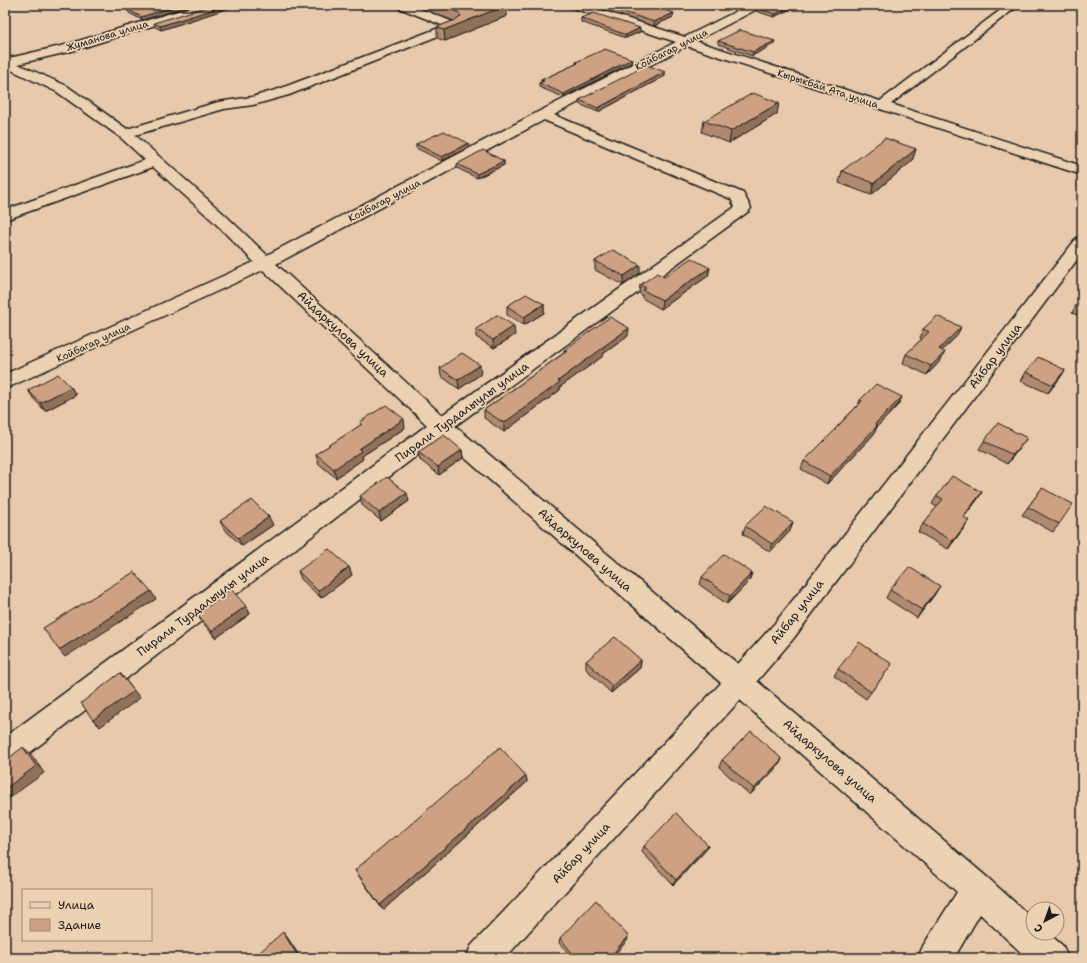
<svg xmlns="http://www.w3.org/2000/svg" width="1087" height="963" viewBox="0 0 1087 963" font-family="'Shantell Sans',sans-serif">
	<rect width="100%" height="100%" fill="#e8c9ab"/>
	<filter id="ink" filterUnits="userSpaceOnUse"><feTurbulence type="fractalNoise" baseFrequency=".025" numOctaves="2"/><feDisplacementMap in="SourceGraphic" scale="8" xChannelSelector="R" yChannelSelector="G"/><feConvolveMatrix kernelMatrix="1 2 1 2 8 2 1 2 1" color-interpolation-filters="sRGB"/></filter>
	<g filter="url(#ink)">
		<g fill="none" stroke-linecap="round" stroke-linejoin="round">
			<defs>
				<path id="minor" d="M198,5H214L213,7L72,51L18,64L67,86L127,129L218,102L252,97L279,89L444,26L397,7L396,5H411L458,24L460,26L458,28L289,95L253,105L224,109L135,135L224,214L267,255L538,112L676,42L570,7L569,5H585L685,37L749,5H762L761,7L696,41L880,101L1007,5H1019L891,104L1082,166V175L687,46L554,115L743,193L751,208L749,211L455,426L738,664L775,623L1076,239L1082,237V253L793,639L757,681L988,878L1033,919V933H1048L1063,946L1068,958H1027L980,914L954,958H918L923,946L957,892L740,700L505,958H466L471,946L721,683L441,437L15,764L5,768V737L427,425L263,270L5,389V374L254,262L212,220L153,167L5,220V210L145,160L120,137L57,92L5,67V59L65,45ZM544,120L731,199L735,207L442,415L276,264Z"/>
			</defs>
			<use href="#minor" stroke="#1c1c1c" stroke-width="3"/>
			<use href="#minor" fill="#ecd1b3" fill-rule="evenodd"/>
		</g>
		<path fill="#b08a70" stroke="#1c1c1c" d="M143,5L142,20L129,13L127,9Z
			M431,5H506L507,16L445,41L437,38V27L454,21L431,12Z
			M735,5H746L741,7Z
			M762,5H799L774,17L756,11V8Z
			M608,7L673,17L654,26L607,11Z
			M229,8L161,30L155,27L154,23Z
			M581,18L640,32L626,38L581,22Z
			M718,41L774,44L752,56L718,44Z
			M632,59L631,63L563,97L539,87V83L541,82V80L576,64V62Z
			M665,72V76L598,112L579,104V100Z
			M777,114L729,143L702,132L704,121Z
			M468,143L469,147L442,161L416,148V144Z
			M916,149L912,161L871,195L839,183L842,171Z
			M504,161V165L477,178L457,168V164Z
			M595,261L640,273L623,285L595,270Z
			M710,268L708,276L661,309L642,298V295L639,293L640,285L664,277Z
			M1082,299V317L1072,313L1076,305Z
			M544,304V313L524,325L507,315V306Z
			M476,329L515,335L494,348L476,337Z
			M923,329L957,336L942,350L941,360L927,375L903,363L906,354L922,339L920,338Z
			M628,336L603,354V356L560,387V390L504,432L484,418V410L564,353V350Z
			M440,368L481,374L459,389L441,376Z
			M1065,370L1060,378L1048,393L1021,381L1026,372Z
			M71,387L76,395L45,411L33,398L28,390Z
			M902,397L898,405L877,427L874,434L827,484L801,469L804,461L834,431L835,429L858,405L860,400Z
			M360,422L405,428L362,456L363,459L336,478L318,463L316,454L361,425Z
			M1027,438L1021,446L1007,464L979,449L984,441Z
			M462,450L463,458L439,475L420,460L418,452Z
			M1042,488L1059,524L1053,532L1022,515Z
			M982,492L977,500L964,517V528L948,549L918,532L923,524L937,507L932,504L937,496Z
			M360,496L409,501L381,521L362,505Z
			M220,521L273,525L242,546L224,529Z
			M793,522L790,531L770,552L743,534L745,526Z
			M349,567L352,575L321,598L301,579L298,571Z
			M752,573L749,581L727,604L700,585L702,577Z
			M890,590L935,594L917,618L886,598Z
			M246,606L250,614L216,638L202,622L197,615Z
			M641,660L640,668L611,693L586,669V661Z
			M892,664L866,699L834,676L838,669Z
			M782,759L779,765L750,795L719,767L722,760Z
			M526,776L527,782L383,910L358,875L355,870L396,837Z
			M644,846L706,850L673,885L642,852Z
			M628,936L627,941L611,958H572L559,943L560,938Z"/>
		<path fill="#90715b" stroke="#1c1c1c" d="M180,5H193L142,20L141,17Z
			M228,5L229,8L161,30L160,26Z
			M507,5V16L445,41L444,30Z
			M793,5H799L774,17L775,14Z
			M674,13L673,17L654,26V22Z
			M640,28V32L626,38V35Z
			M775,41L774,44L752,56L753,52Z
			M632,59L631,63L563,97L564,94Z
			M665,72V76L598,112V108Z
			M779,103L777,114L729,143L731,131Z
			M468,143L469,147L442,161V157Z
			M916,149L912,161L871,195L874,183Z
			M504,161V165L477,178V174Z
			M640,265V273L623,285L624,276Z
			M710,268L708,276L661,309L662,300Z
			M544,304V313L524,325V317Z
			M514,326L515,335L494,348L493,340Z
			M961,327L957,336L935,357L939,349Z
			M629,328L628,336L603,354V356L560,387V390L504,432V423L558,381L603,347Z
			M945,352L941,360L927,375L931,366Z
			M480,365L481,374L459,389L458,380Z
			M1065,370L1060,378L1048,393L1053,385Z
			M71,387L76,395L45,411L40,403Z
			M902,397L898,405L877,427L874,434L827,484L830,476L875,424Z
			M404,419L405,428L362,456L363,459L336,478L334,469L359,449Z
			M1027,438L1021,446L1007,464L1013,455Z
			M462,450L463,458L439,475L438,467Z
			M982,492L977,500L958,525L963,517Z
			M407,493L409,501L381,521L379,513Z
			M269,517L273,525L242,546L238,538Z
			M969,520L964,528L948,549L953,541Z
			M793,522L790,531L770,552L772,544Z
			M349,567L352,575L321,598L318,591Z
			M752,573L749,581L727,604L730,596Z
			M940,586L935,594L917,618L922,610Z
			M151,591L156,599L65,657L59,650Z
			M246,606L250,614L216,638L212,631Z
			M641,660L640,668L611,693L612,686Z
			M120,673L140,698L100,727L93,720Z
			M23,747L31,754L44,773L5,801V789Z
			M782,759L779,765L750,795L754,789Z
			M526,776L527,782L383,910L380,905Z
			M708,845L706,850L673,885L676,880Z
			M283,932L287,937L301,958H299Z
			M628,936L627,941L611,958H609Z"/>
		<path fill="#cda182" stroke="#1c1c1c" d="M143,5H180L141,17L127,9Z
			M212,5H228L160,26L154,23Z
			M439,5H507L444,30L437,27L458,19L461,16L458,12Z
			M613,5H648L674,13L654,22L608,7Z
			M762,5H793L775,14L756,8Z
			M594,13L640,28L626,35L581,18Z
			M740,30L775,41L753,52L718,41Z
			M605,49L632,59L564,94L539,83L544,81L541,80L578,63L576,62Z
			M647,65L665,72L598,108L579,100Z
			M753,93L779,103L731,131L704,121Z
			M444,131L468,143L442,157L416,144Z
			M885,138L916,149L874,183L842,171Z
			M483,150L504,161L477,174L457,164Z
			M613,250L640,265L624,276L595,261Z
			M691,258L710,268L662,300L643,290L646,288L640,285L657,273L664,277Z
			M526,294L544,304L524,317L507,306Z
			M1082,299V308L1076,305Z
			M497,315L514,326L493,340L476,329Z
			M937,316L961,327L939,349L945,352L931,366L906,354L929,332L923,329Z
			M610,317L629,328L603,347H604L558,381L560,382L504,423L484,410L567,351L564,350Z
			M462,353L480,365L458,380L440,368Z
			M1038,357L1065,370L1053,385L1026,372Z
			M58,374L71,387L40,403L28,390Z
			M876,384L902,397L875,424L877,426L830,476L804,461L836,429H835L862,401L860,400Z
			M386,405L404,419L359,449L361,451L334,469L316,454L362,424L360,422Z
			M998,423L1027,438L1013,455L984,441Z
			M444,435L462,450L438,467L418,452Z
			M952,476L982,492L963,517L969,520L953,541L923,524L943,499L937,496Z
			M387,477L407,493L379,513L360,496Z
			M1042,488L1073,504L1059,524L1028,507Z
			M252,500L269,517L238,538L220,521Z
			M766,506L793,522L772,544L745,526Z
			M329,549L349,567L318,591L298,571Z
			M724,554L752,573L730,596L702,577Z
			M909,567L940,586L922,610L890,590Z
			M134,572L151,591L59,650L43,628Z
			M231,589L246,606L212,631L197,615Z
			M615,637L641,660L612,686L586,661Z
			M859,642L892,664L871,692L838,669Z
			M120,673L134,691L93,720L81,703Z
			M751,731L782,759L754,789L722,760Z
			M23,747L36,766L5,789V760L8,759Z
			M500,747L526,776L380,905L355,870L395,836L396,837Z
			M676,813L708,845L676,880L644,846Z
			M596,900L628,936L609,958H576L560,938Z
			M283,932L299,958H253Z"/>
	</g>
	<g text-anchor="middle" stroke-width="3.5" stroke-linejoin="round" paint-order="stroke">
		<g font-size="10" fill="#1c1c1c" stroke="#ecd1b3">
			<text transform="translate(107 35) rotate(-17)" y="4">Жуманова улица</text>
			<text transform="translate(671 49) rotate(-27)" y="4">Койбагар улица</text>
			<text transform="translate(828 88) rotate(18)" y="4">Кырыкбай Ата улица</text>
			<text transform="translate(384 200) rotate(-28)" y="4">Койбагар улица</text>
			<text transform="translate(93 342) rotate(-25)" y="4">Койбагар улица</text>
		</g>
		<g font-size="12" fill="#1c1c1c" stroke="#ecd1b3">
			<text transform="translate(343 334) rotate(43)" y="4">Айдаркулова улица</text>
			<text transform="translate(995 356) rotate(-53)" y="4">Айбар улица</text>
			<text transform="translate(462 412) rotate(-36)" y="4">Пирали Турдалыулы улица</text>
			<text transform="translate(585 550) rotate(41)" y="4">Айдаркулова улица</text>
			<text transform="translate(203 605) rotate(-37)" y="4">Пирали Турдалыулы улица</text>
			<text transform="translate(797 612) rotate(-52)" y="4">Айбар улица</text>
			<text transform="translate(830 761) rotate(41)" y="4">Айдаркулова улица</text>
			<text transform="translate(581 853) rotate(-47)" y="4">Айбар улица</text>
		</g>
	</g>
	<rect width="1087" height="963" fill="none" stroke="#ecd1b3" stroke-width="20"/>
	<rect x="10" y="10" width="1067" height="943" fill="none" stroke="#1c1c1c" stroke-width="1.5" filter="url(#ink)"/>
	<rect x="22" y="889" width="130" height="52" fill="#ecd1b3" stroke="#998977"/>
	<rect x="30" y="902" width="20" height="6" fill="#ecd1b3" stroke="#998977"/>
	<text x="58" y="909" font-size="12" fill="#1c1c1c">Улица</text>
	<rect x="30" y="919" width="20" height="12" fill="#cda182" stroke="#998977"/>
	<text x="58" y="929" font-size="12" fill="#1c1c1c">Здание</text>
	<g transform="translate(1045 921) rotate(221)"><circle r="19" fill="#ecd1b3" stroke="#998977"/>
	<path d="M0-3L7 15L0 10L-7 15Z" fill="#1c1c1c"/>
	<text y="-6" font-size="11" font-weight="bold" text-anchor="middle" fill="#1c1c1c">С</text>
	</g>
</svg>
